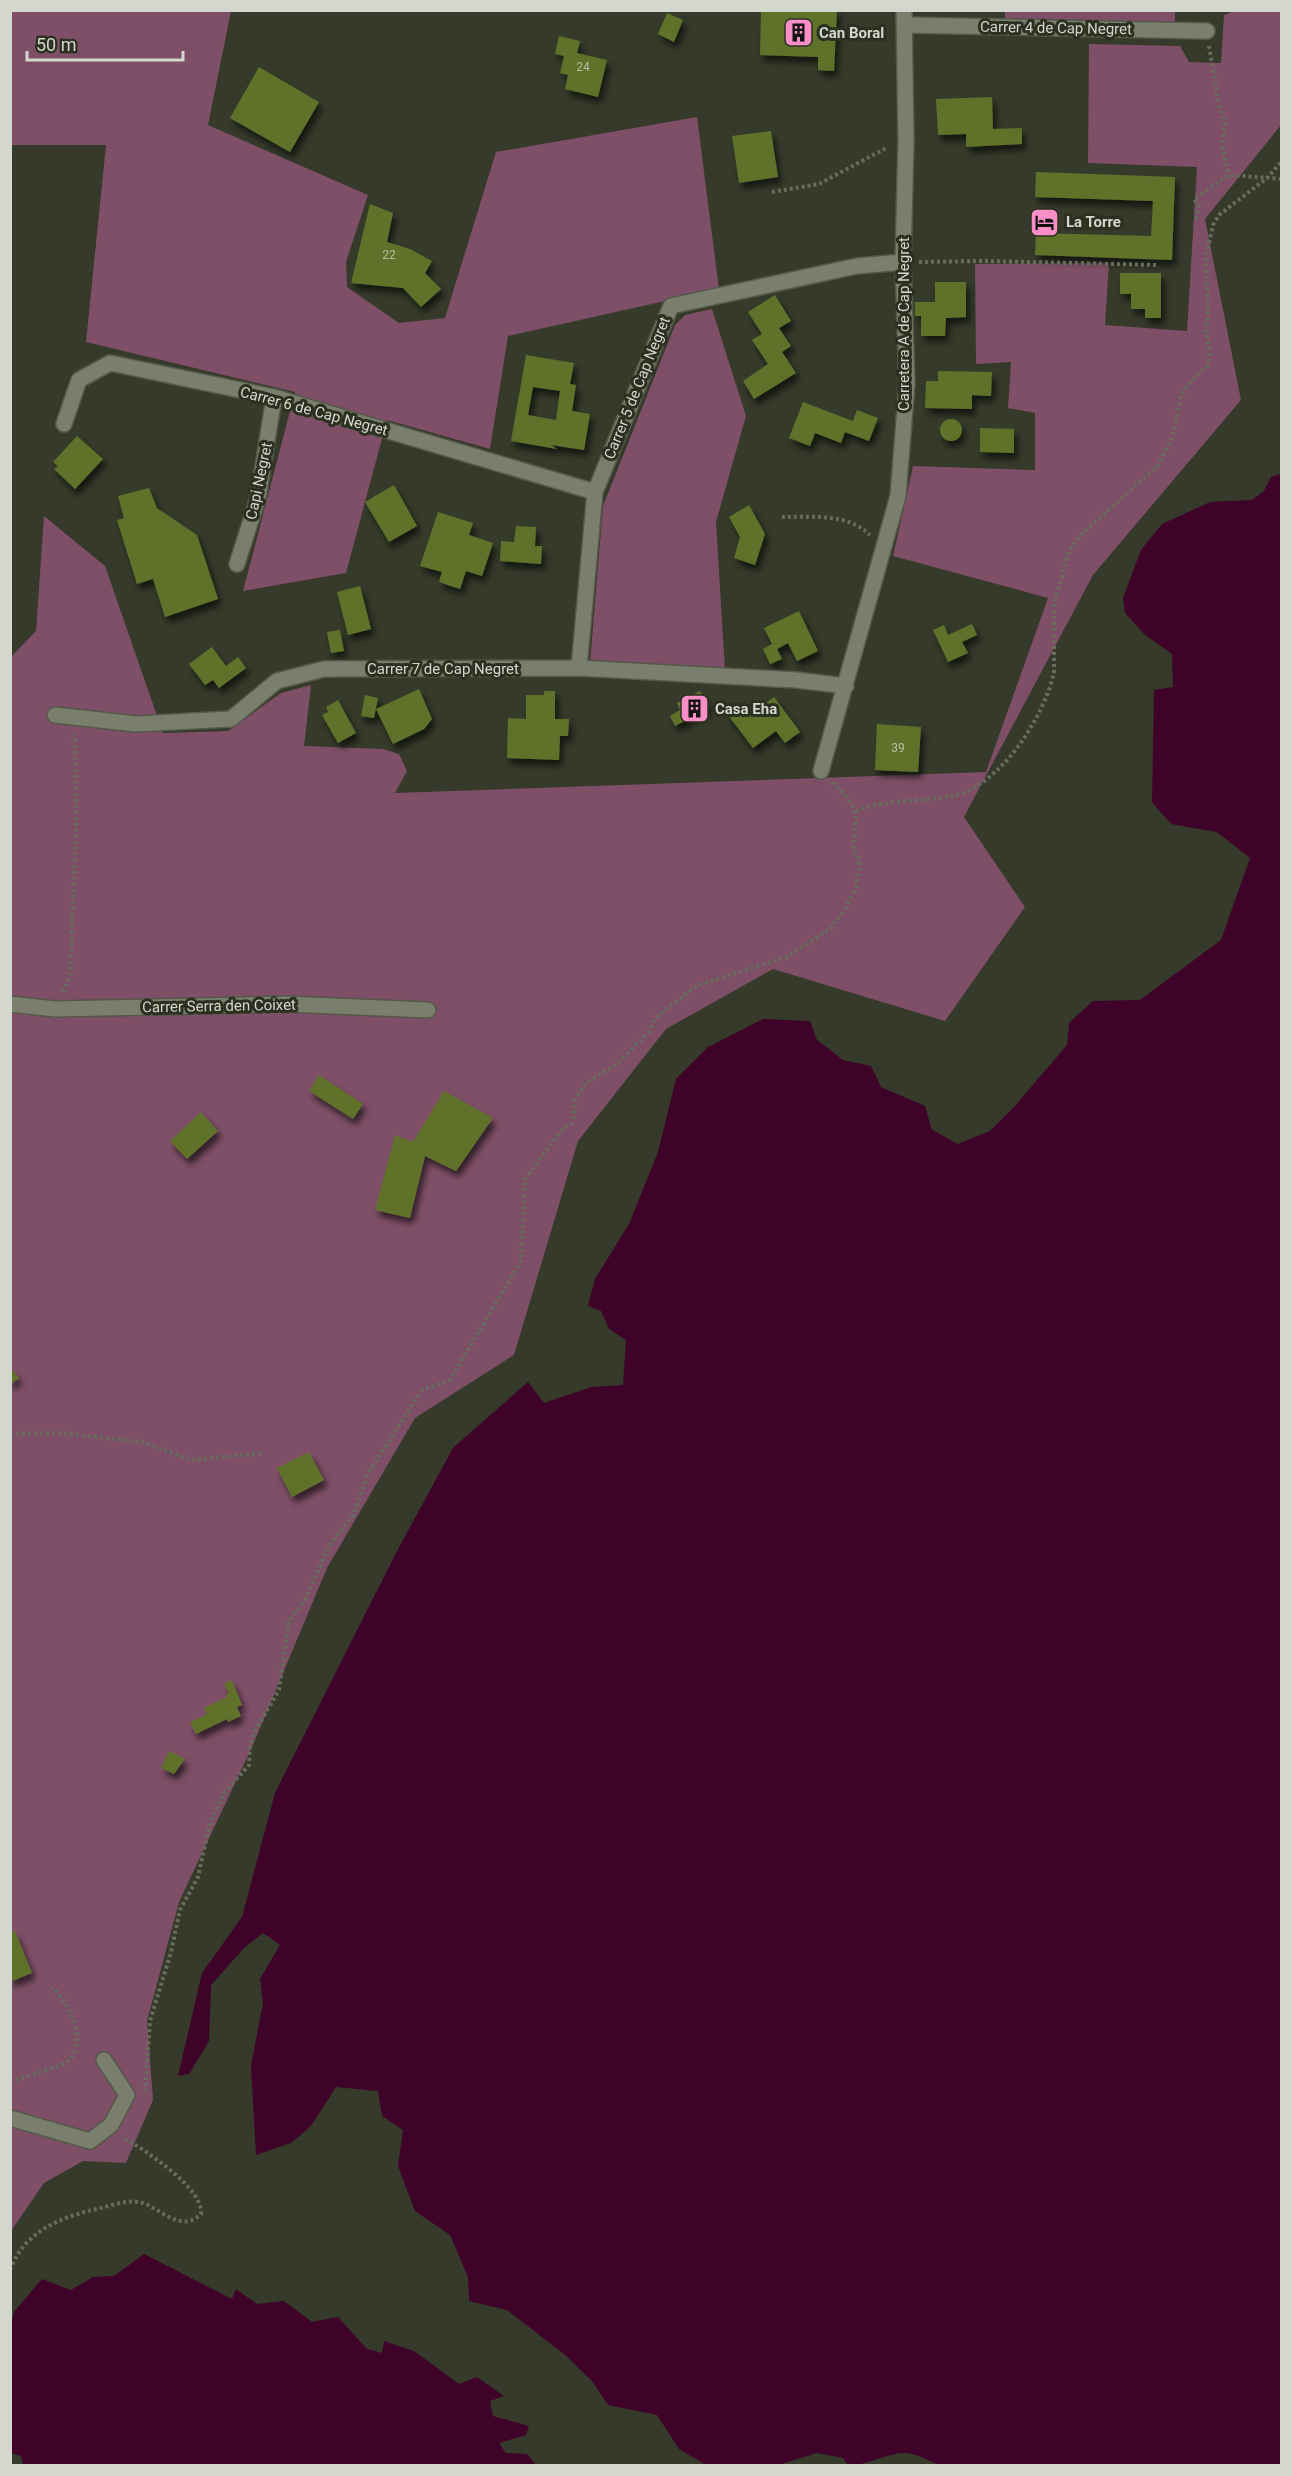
<svg xmlns="http://www.w3.org/2000/svg" width="1292" height="2476" viewBox="0 0 1292 2476" font-family="Roboto,sans-serif">
	<defs>
		<filter id="shadow"><feDropShadow dx="3.5" dy="6" stdDeviation="3" flood-color="#0009"/></filter>
	</defs>
	<rect width="100%" height="100%" fill="#353a2a"/>
	<path fill="#7e4f67" d="M10,11H231L208,125L368,195L346,262L347,287L399,323L445,318L496,152L697,117L719,289L508,336L490,449L387,420L346,573L243,591L295,392L86,342L106,145H11Z
		M1005,11H1175V24L1005,22Z
		M1235,11H1281V125L1205,219L1241,400L1093,575L964,817L1025,907L945,1021L773,969L666,1029L578,1141L514,1355L415,1418L327,1568L252,1747L179,1902L147,2021L153,2100L126,2163L83,2161L44,2183L13,2228L11,2234L10,658L36,631L44,516L105,566L163,733L228,731L281,693L311,685L304,746L383,749L399,754L407,771L395,793L986,772L1048,598L893,556L913,466L1035,470V413L1008,408L1011,362L976,364L975,264L1109,263L1105,325L1187,331L1197,167L1088,163L1089,44L1180,46L1189,62L1221,63L1224,15Z
		M712,309L746,416L716,522L725,670L590,663L603,506L675,325L685,315Z"/>
	<path fill="#3f0329" d="M1281,474V2465L942,2466C931,2462 916,2453 905,2453C885,2453 868,2466 848,2465L843,2458L817,2453L778,2465H706L679,2449L657,2415L608,2405L592,2381L564,2354L507,2310L469,2301L468,2277L450,2235L415,2211L398,2166L403,2130L382,2116L378,2091L336,2087L311,2126L291,2143L256,2155L251,2066L263,2003L260,1979L280,1945L263,1933L244,1948L211,1985L209,2041L189,2074L178,2076L202,1973L242,1917L275,1793L396,1553L453,1448L528,1382L544,1403L592,1387L623,1385L626,1340L609,1329L601,1311L588,1306L595,1279L629,1224L658,1152L676,1079L708,1047L763,1019L810,1021L817,1040L843,1060L871,1066L881,1087L925,1106L932,1130L958,1144L990,1131L1015,1106L1067,1045L1069,1023L1093,1001L1140,1000L1221,940L1250,858L1217,832L1171,824L1152,802L1154,690L1173,687L1172,654L1144,634L1125,613L1123,598L1141,550L1162,524L1210,502L1252,500L1264,491L1271,477Z
		M144,2254L232,2299L236,2289L257,2304L284,2301L312,2322L338,2317L367,2349L382,2353L384,2341L414,2351L459,2384L477,2377L504,2396L490,2401L493,2416L529,2426L526,2435L499,2443L506,2453L527,2454L536,2465H23L21,2456L11,2453L10,2333L14,2312L42,2279L71,2290L93,2277L114,2276Z"/>
	<path fill="#60722c" fill-rule="evenodd" filter="url(#shadow)" d="M761,10H837L834,71L818,70V57L760,55Z
		M667,13L683,20L674,42L658,34Z
		M559,36L580,41L577,53L607,60L598,97L565,89L568,75L560,73L564,56L555,54Z
		M259,67L319,102L290,152L230,118Z
		M992,97L993,129L1022,128V144L966,147V134L938,135L936,99Z
		M771,131L778,177L739,183L732,136Z
		M1036,172L1175,177L1172,260L1035,255L1036,233L1151,236L1153,201L1035,197Z
		M370,204L393,213L387,242L410,249L432,261L425,273L441,289L421,307L403,288L351,283Z
		M1120,273H1161V318H1145V309H1131V294H1120Z
		M935,282H966V317L946,318L945,336H921V316H915V302H935Z
		M775,295L791,321L779,328L791,346L782,352L796,373L754,399L743,381L768,364L752,340L762,334L748,312Z
		M526,355L574,363L570,384L576,385L572,411L590,414L584,450L551,445L557,449L511,441ZM533,387L560,391L556,420L528,415Z
		M938,371L992,372L991,396L972,395V409L925,408L926,381H938Z
		M803,402L853,421L857,410L878,418L869,441L845,432L841,443L815,433L810,446L789,438Z
		M940 430a11 11 0 1 1 22 0a11 11 0 1 1-22 0Z
		M980,428L1014,429V453L980,452Z
		M77,436L103,459L75,489L54,469L58,466L53,462Z
		M394,485L417,526L389,542L365,502Z
		M149,488L157,508L197,535L218,599L165,617L153,579L137,584L117,520L124,518L118,496Z
		M749,505L765,534L755,565L734,558L740,537L729,517Z
		M438,512L473,523L469,535L493,543L482,576L466,571L460,589L439,582L442,572L420,566Z
		M516,526L536,527L535,546H542L541,564L500,561L501,541L514,542Z
		M360,586L371,629L348,635L337,592Z
		M799,611L818,651L797,661L788,643L777,649L782,659L770,664L763,649L772,644L764,628Z
		M972,624L977,635L962,642L968,653L948,662L933,630L944,625L948,635Z
		M340,630L344,651L331,653L327,632Z
		M212,647L226,666L238,657L246,668L219,688L213,680L205,685L189,664Z
		M419,689L432,719L424,729L393,744L376,709Z
		M544,691H555V719H569L568,736H560L559,760L507,758L508,718L526,719V695H544Z
		M700,691L709,708L675,726L670,716L680,710L677,703Z
		M365,695L378,698L374,718L361,716Z
		M774,697L800,732L785,743L776,731L753,748L728,715L739,707L747,717Z
		M338,700L356,733L338,743L322,715L328,712L326,707Z
		M877,724L921,727L918,772L875,770Z
		M319,1075L363,1104L353,1119L309,1091Z
		M444,1091L493,1118L456,1171L425,1156L410,1218L375,1210L395,1135L413,1142Z
		M201,1112L218,1131L187,1159L170,1141Z
		M10,1367L19,1378L10,1385Z
		M309,1452L324,1480L292,1497L277,1468Z
		M232,1680L242,1705L237,1707L241,1716L228,1722L227,1719L196,1734L190,1722L207,1714L204,1708L227,1697L226,1695L229,1693L224,1684Z
		M169,1751L185,1759L174,1774L161,1768Z
		M15,1931L32,1973L10,1982V1933Z"/>
	<g fill="none" stroke-linecap="round" stroke-linejoin="round">
		<defs>
			<path id="minor" d="M904,25L1207,31
				M64,424L79,380L110,363L274,397L595,492
				M237,564L258,498L274,397
				M579,668L595,492L671,306L857,266L903,262
				M55,715L136,724L231,719L277,681L324,669L579,668L796,680L846,686
				M821,771L898,496L907,384L903,262L906,141L904,10
				M10,1004L55,1009L287,1004L428,1010
				M10,2118L90,2141L111,2125L127,2095L104,2060"/>
		</defs>
		<use href="#minor" stroke="#54584a" stroke-width="18"/>
		<path stroke="#676c5d" stroke-width="4" stroke-dasharray="3 3" stroke-linecap="butt" d="M1209,46L1219,105L1225,120L1222,144L1229,175
			M772,192L819,184L888,147
			M1196,219L1199,206L1194,199L1229,175L1282,179
			M919,262L984,261L1156,265
			M782,517C811,517 848,513 870,535
			M856,811C886,799 920,802 952,796C1001,786 1043,718 1054,673V605L1069,551L1082,534L1157,466L1172,439L1181,396L1186,387L1208,365L1210,354L1206,333L1208,313L1206,256L1213,225L1219,215L1267,178L1282,161
			M63,992L70,977L76,831L75,737L73,735
			M10,1434L62,1433L142,1442L191,1460L264,1453
			M10,2082C21,2078 62,2066 68,2061C89,2043 69,2000 51,1987
			M145,2092L150,2021L171,1952L180,1910L198,1877L210,1823L224,1793L249,1765L250,1747L254,1733L279,1690L289,1621L306,1598L329,1546L353,1515L369,1472L422,1390L450,1380L521,1261L525,1179L562,1130L573,1122L575,1100L586,1083L617,1064L650,1031L655,1018L698,985L787,957L831,928L845,909L856,888L860,867L858,855L853,850C856,810 862,811 832,782
			M10,2270C24,2232 60,2217 97,2209C110,2206 124,2200 138,2202C159,2205 179,2235 201,2214C204,2188 142,2148 122,2137"/>
		<use href="#minor" stroke="#7a7f6d" stroke-width="15"/>
	</g>
	<defs>
		<symbol id="building-square" viewBox="-11 -11 22 22"><rect x="-9" y="-9" width="18" height="18" rx="4" fill="#fa8fc8" stroke="#2b3020"/><path d="M-4-6H4V6H1V3H-1V6H-4ZM-2.5-4.3h1.7v1.8h-1.7ZM.8-4.3h1.7v1.8H.8ZM-2.5-1h1.7V.8h-1.7ZM.8-1h1.7V.8H.8Z" fill="#111"/></symbol>
		<symbol id="hotel-square" viewBox="-11 -11 22 22"><rect x="-9" y="-9" width="18" height="18" rx="4" fill="#fa8fc8" stroke="#2b3020"/><path d="M-6-4.5h1.5V1H6V5H4.5V3h-9V5H-6ZM-4 0a1.8 1.8 0 1 1 3.6 0ZM.5 0V-2.5h3Q6-2.5 6 0Z" fill="#111"/></symbol>
	</defs>
	<g fill-rule="evenodd">
		<use href="#building-square" x="782" y="16" width="33" height="33"/>
		<use href="#hotel-square" x="1028" y="206" width="33" height="33"/>
		<use href="#building-square" x="678" y="692" width="33" height="33"/>
	</g>
	<g text-anchor="middle" stroke-width="6" stroke-linejoin="round" paint-order="stroke">
		<g font-size="12" fill="#b6bea5">
			<text x="583" y="71">24</text>
			<text x="389" y="259">22</text>
			<text x="898" y="752">39</text>
		</g>
		<g font-size="15" fill="#d3d7cd" stroke="#2b3020">
			<text transform="translate(1056 28) rotate(1)" y="5">Carrer 4 de Cap Negret</text>
			<text transform="translate(904 324) rotate(-90)" y="5">Carretera A de Cap Negret</text>
			<text transform="translate(637 388) rotate(-68)" y="5">Carrer 5 de Cap Negret</text>
			<text transform="translate(314 411) rotate(15)" y="5">Carrer 6 de Cap Negret</text>
			<text transform="translate(259 481) rotate(-78)" y="5">Capi Negret</text>
			<text x="443" y="674">Carrer 7 de Cap Negret</text>
			<text transform="translate(219 1006) rotate(-1)" y="5">Carrer Serra den Coixet</text>
		</g>
		<g font-size="15" font-weight="bold" fill="#d3d7cd" stroke="#2b3020" text-anchor="start">
			<text x="819" y="38">Can Boral</text>
			<text x="1066" y="227">La Torre</text>
			<text x="715" y="714">Casa Eha</text>
		</g>
	</g>
	<rect width="1292" height="2476" fill="none" stroke="#d3d7cd" stroke-width="24"/>
	<path d="M27 51v9h156v-9" fill="none" stroke="#d3d7cd" stroke-width="3"/>
	<text x="36" y="51" font-size="18" fill="#d3d7cd" stroke="#2b3020" stroke-width="4.5" paint-order="stroke">50 m</text>
</svg>
